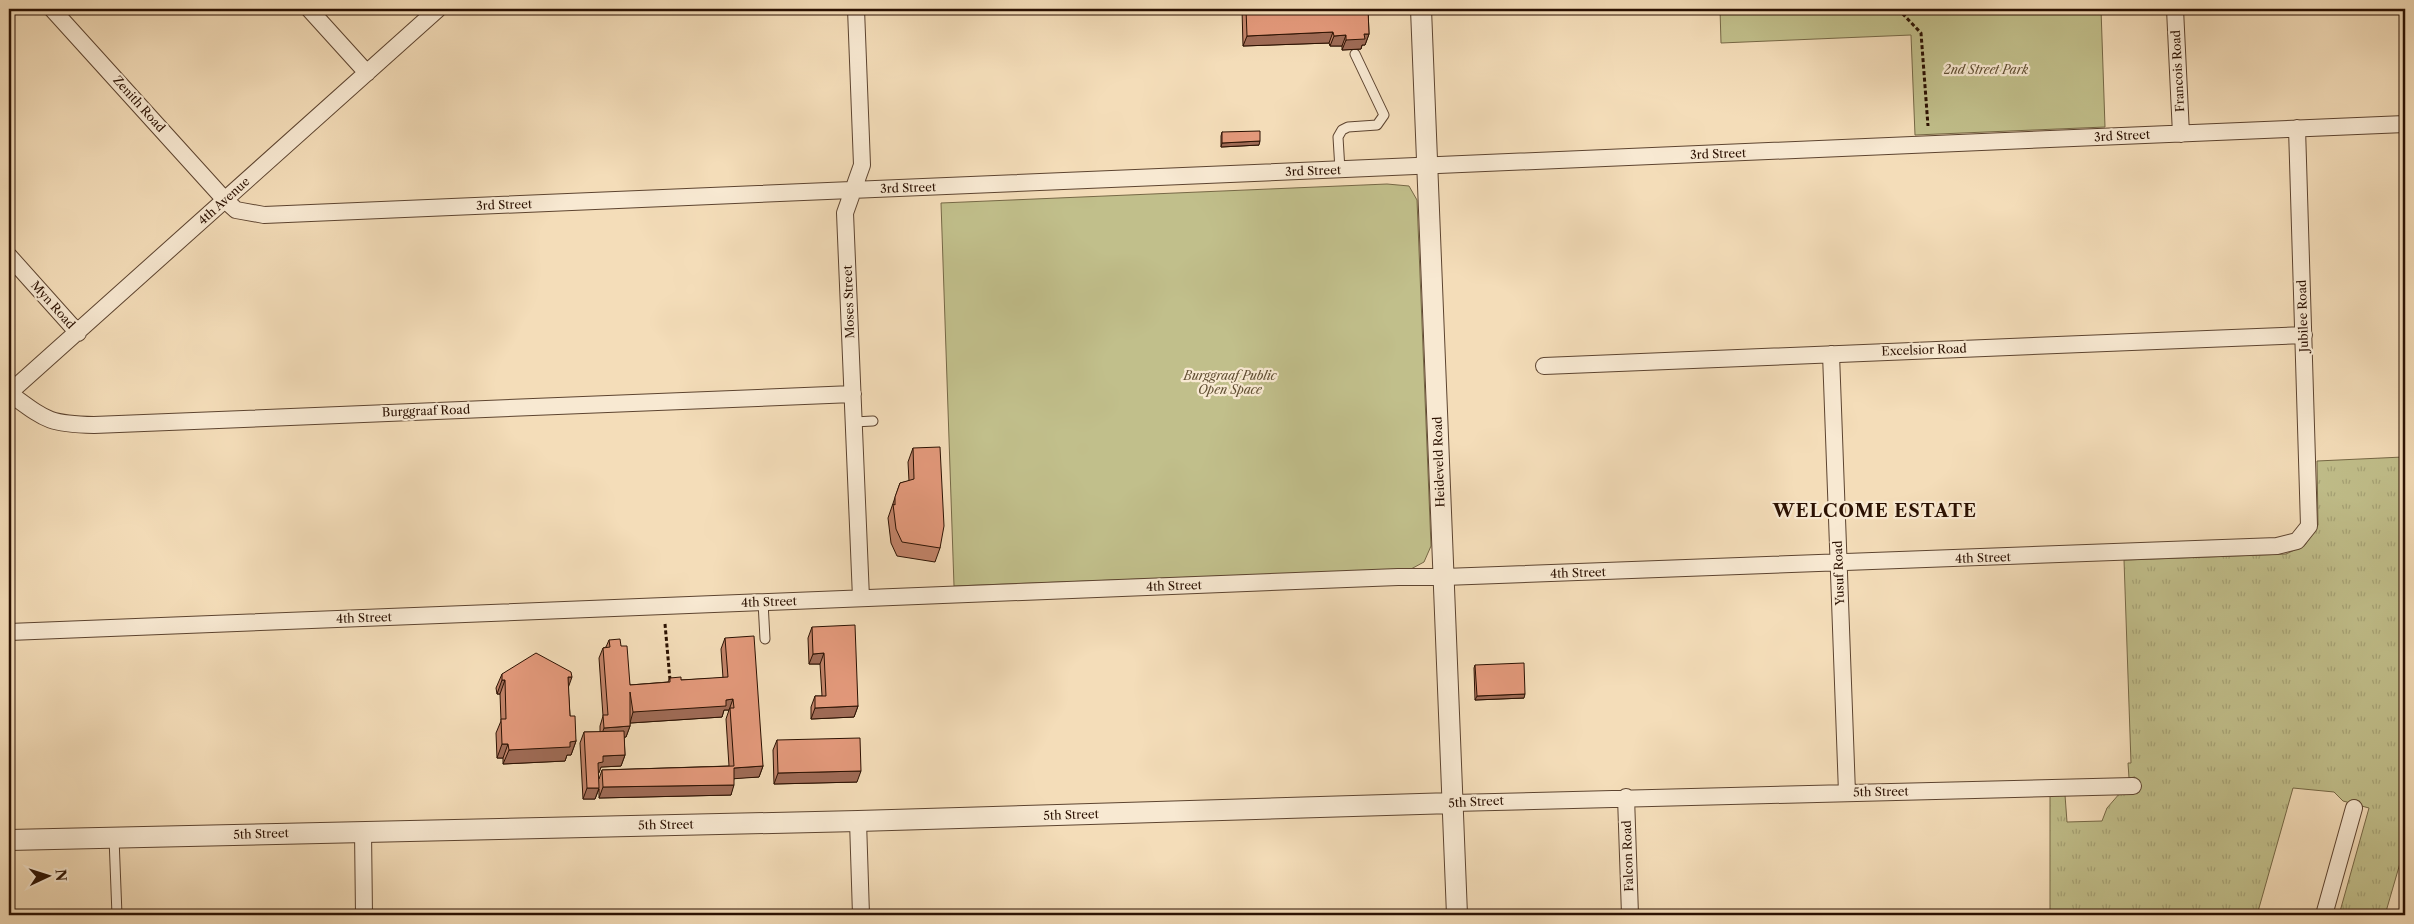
<svg xmlns="http://www.w3.org/2000/svg" width="2414" height="924" viewBox="0 0 2414 924" font-family="'Libre Caslon Text',serif">
	<defs>
		<pattern id="grass-tufts" width="24" height="20" patternUnits="userSpaceOnUse" patternTransform="scale(1.25)"><rect width="24" height="20" fill="#c1bf8b"/><path d="M3 7l-1-3M5 7V3M7 7l1-3M15 17l-1-3M17 17v-4M19 17l1-3" fill="none" stroke="#a6a376"/></pattern>
	</defs>
	<rect width="100%" height="100%" fill="#f4ddb9"/>
	<filter id="stains"><feTurbulence type="fractalNoise" baseFrequency=".004" numOctaves="4"/><feColorMatrix values="0 0 0 0 .2 0 0 0 0 .09 0 0 0 0 .02 0 0 0 .5 -.17"/></filter>
	<radialGradient id="worn" r=".72"><stop offset=".6" stop-color="#630" stop-opacity="0"/><stop offset="1" stop-color="#630" stop-opacity=".3"/></radialGradient>
	<path fill="url(#grass-tufts)" stroke="#766846" d="M2405,329V846L2385,915H2339L2369,808L2343,801L2334,792L2293,788L2257,915H2050V795H2065L2067,822L2102,821L2107,808L2120,793H2135V777L2129,778L2128,763H2131L2124,560L2286,554L2305,545L2318,525L2317,461L2403,457L2401,330Z"/>
	<path fill="#c1bf8b" stroke="#766846" d="M1720,9H2101L2105,127L1915,135L1911,35L1721,43Z
		M1387,184L1409,186L1417,200L1431,546L1424,562L1411,569L954,586L941,203Z"/>
	<g fill="none" stroke-linecap="round" stroke-linejoin="round">
		<defs>
			<path id="service" d="M1340,170L1338,137L1342,130L1348,127L1377,125L1384,115L1355,54
				M854,422L873,421
				M763,602L765,639
				M114,838L117,915"/>
			<path id="minor" d="M52,9L225,200L236,210L264,215L2405,124
				M309,9L367,73
				M856,9L862,165L845,213L861,598
				M2175,9L2181,134
				M9,256L78,333
				M1831,354L1847,793
				M1544,366L2304,335
				M9,393C46,420 48,424 94,425L853,394
				M9,393L438,9
				M9,632L1398,577H1444L2277,546L2297,541L2309,526L2297,128
				M1626,797L1630,915
				M1453,803L2133,786
				M858,821L861,915
				M363,831L364,915
				M2324,915L2354,808"/>
			<path id="tertiary" d="M1421,9L1457,915
				M9,840L858,821L1453,803"/>
		</defs>
		<use href="#service" stroke="#5d4430" stroke-width="11"/>
		<use href="#minor" stroke="#5d4430" stroke-width="18"/>
		<use href="#tertiary" stroke="#5d4430" stroke-width="22"/>
		<path stroke="#2b1102" stroke-width="3" stroke-dasharray="4 2.5" stroke-linecap="butt" d="M1898,9L1921,33L1928,126
			M665,624L670,680"/>
		<use href="#service" stroke="#f8e9d2" stroke-width="9"/>
		<use href="#minor" stroke="#f8e9d2" stroke-width="16"/>
		<use href="#tertiary" stroke="#f8e9d2" stroke-width="20"/>
	</g>
	<path fill="#c3846a" stroke="#2b1102" fill-rule="evenodd" d="M1242,9H1368L1369,34L1365,45H1362L1361,49L1342,50V46H1330L1329,43L1243,46Z
		M1222,132L1259,145L1221,147V136Z
		M913,448L940,548L935,562L897,556L891,543L888,518L900,483L909,481L908,462Z
		M812,627L858,706L854,717L811,719V707L815,696H822L820,664H809L808,638Z
		M725,638L763,766L759,777L734,778L731,795L599,798V789L595,799H583L580,743L584,732H600V726L603,716L599,658L603,648L606,647L609,640L621,646L630,685L668,682L670,678L681,680L723,678L721,649ZM724,710H729L726,719L729,766L602,770L599,779L598,773L601,767L621,766L625,755L624,737H626L630,726V723L722,717Z
		M1475,665L1524,698L1475,700L1474,668Z
		M502,674L568,686L570,716L576,741L571,755H567L565,761L503,764V758H497L496,733L501,721L500,694H497L496,688Z
		M777,740L857,782L774,784L773,750Z"/>
	<path fill="#9f6b56" stroke="#2b1102" d="M1333,32L1329,43L1243,46L1247,36Z
		M1364,34H1369L1365,45H1362L1361,49L1342,50L1346,40Z
		M1346,35L1342,46H1330L1334,36Z
		M1260,141L1259,145L1221,147L1222,143Z
		M824,653L820,664H809L813,654Z
		M568,677H572L567,691Z
		M502,680H505L500,694H497Z
		M1525,694L1524,698L1475,700L1477,696Z
		M733,699L729,710H724L722,717L630,723L633,712Z
		M858,706L854,717L811,719L815,708Z
		M630,726L626,737L600,739L604,728Z
		M576,741L571,755H567L565,761L503,764L509,750Z
		M502,744H508L503,758H497Z
		M625,755L621,766L601,767L599,773H594L598,763L603,756Z
		M763,766L759,777L730,779L734,768Z
		M861,771L857,782L774,784L778,773Z
		M734,785L731,795L599,798L603,787Z
		M587,788H599L595,799H583Z"/>
	<path fill="#e3997b" stroke="#2b1102" d="M1246,9H1368L1369,34H1364L1365,39L1346,40V35L1334,36L1333,32L1247,36Z
		M1260,131V141L1222,143V132Z
		M940,447L944,526L940,548L902,542L896,529L893,504L895,505V497L900,483L914,479L913,448Z
		M855,625L858,706L815,708V696H826L824,653L813,654L812,627Z
		M754,636L763,766L734,768V785L603,787L602,770L734,766L730,708H734L733,699L726,700V706L633,712L630,692V726L604,728L603,715H608L603,648L610,647L609,640L620,639L621,646H627L630,685L670,682V678L681,677V680L728,677L725,638Z
		M536,653L571,672L572,677H568L570,716H575L576,741L570,742V747L509,750L508,744H502L501,719H506L505,680H502V674Z
		M1524,663L1525,694L1477,696L1475,665Z
		M624,731L625,755L603,756V762L598,763L599,788H587L584,732Z
		M860,738L861,771L778,773L777,740Z"/>
	<g text-anchor="middle" stroke-width="4.5" stroke-linejoin="round" paint-order="stroke">
		<g font-size="12" font-style="italic" fill="#604e32" stroke="#f8e9d2">
			<text x="1986" y="74">2nd Street Park</text>
			<text x="1230" y="380">Burggraaf Public<tspan x="1230" dy="14">Open Space</tspan></text>
		</g>
		<g font-size="12" fill="#2b1102" stroke="#f8e9d2">
			<text transform="translate(2178 71) rotate(-93)" y="4">Francois Road</text>
			<text transform="translate(139 104) rotate(48)" y="4">Zenith Road</text>
			<text transform="translate(2122 136) rotate(-3)" y="4">3rd Street</text>
			<text transform="translate(1718 154) rotate(-2)" y="4">3rd Street</text>
			<text transform="translate(1313 171) rotate(-2)" y="4">3rd Street</text>
			<text transform="translate(908 188) rotate(-2)" y="4">3rd Street</text>
			<text transform="translate(224 201) rotate(-42)" y="4">4th Avenue</text>
			<text transform="translate(504 205) rotate(-2)" y="4">3rd Street</text>
			<text transform="translate(849 302) rotate(-92)" y="4">Moses Street</text>
			<text transform="translate(53 305) rotate(48)" y="4">Myn Road</text>
			<text transform="translate(2303 316) rotate(-92)" y="4">Jubilee Road</text>
			<text transform="translate(1924 350) rotate(-2)" y="4">Excelsior Road</text>
			<text transform="translate(426 411) rotate(-2)" y="4">Burggraaf Road</text>
			<text transform="translate(1439 462) rotate(-92)" y="4">Heideveld Road</text>
			<text transform="translate(1983 558) rotate(-2)" y="4">4th Street</text>
			<text transform="translate(1578 573) rotate(-2)" y="4">4th Street</text>
			<text transform="translate(1839 573) rotate(-92)" y="4">Yusuf Road</text>
			<text transform="translate(1174 586) rotate(-2)" y="4">4th Street</text>
			<text transform="translate(769 602) rotate(-2)" y="4">4th Street</text>
			<text transform="translate(364 618) rotate(-2)" y="4">4th Street</text>
			<text transform="translate(1881 792) rotate(-1)" y="4">5th Street</text>
			<text transform="translate(1476 802) rotate(-3)" y="4">5th Street</text>
			<text transform="translate(1071 815) rotate(-2)" y="4">5th Street</text>
			<text transform="translate(666 825) rotate(-1)" y="4">5th Street</text>
			<text transform="translate(261 834) rotate(-2)" y="4">5th Street</text>
			<text transform="translate(1628 856) rotate(-92)" y="4">Falcon Road</text>
		</g>
		<g font-size="18" font-weight="bold" letter-spacing="1" fill="#2b1102" stroke="#f8e9d2">
			<text x="1875" y="517">WELCOME ESTATE</text>
		</g>
	</g>
	<rect width="2414" height="924" fill="none" stroke="#f4ddb9" stroke-width="30"/>
	<rect x="10" y="10" width="2394" height="904" fill="none" stroke="#2b1102" stroke-width="2.5"/>
	<rect x="15" y="15" width="2384" height="894" fill="none" stroke="#2b1102"/>
	<g transform="translate(48 876) rotate(86)" stroke="#f8e9d2" stroke-width="4" paint-order="stroke">
	<path d="M0-4L9 19L0 12L-9 19Z" fill="#2b1102"/>
	<text y="-8" font-size="14" font-weight="bold" text-anchor="middle" fill="#2b1102">N</text>
	</g>
	<rect width="100%" height="100%" filter="url(#stains)"/>
	<rect width="100%" height="100%" fill="url(#worn)"/>
</svg>
